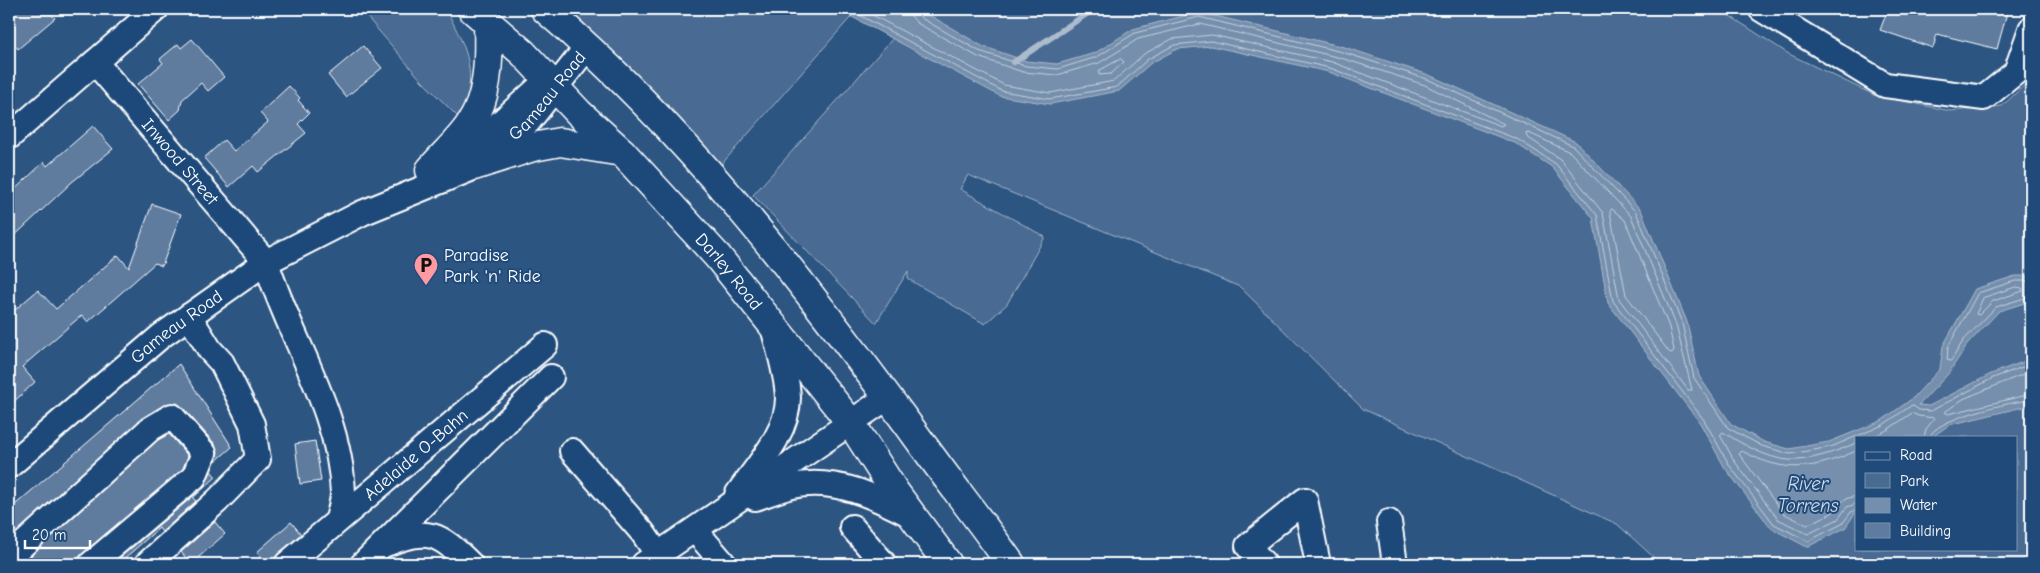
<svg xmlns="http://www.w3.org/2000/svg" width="2040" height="573" viewBox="0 0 2040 573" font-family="'Comic Neue',sans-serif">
	<rect width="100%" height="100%" fill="#2c5582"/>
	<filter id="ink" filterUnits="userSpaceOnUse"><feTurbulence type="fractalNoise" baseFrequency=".02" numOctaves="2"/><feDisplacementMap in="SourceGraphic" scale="10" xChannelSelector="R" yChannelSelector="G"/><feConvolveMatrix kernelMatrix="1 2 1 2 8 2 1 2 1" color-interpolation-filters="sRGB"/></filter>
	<g filter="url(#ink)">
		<path fill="#486b92" stroke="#a4b5c8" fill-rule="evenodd" d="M360,9L447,10C453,24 462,39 466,53C472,73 471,101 458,117L422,81Z
			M565,9H858L720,166Z
			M919,9H1719L1789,54L1874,95L1951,111L2002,106L2031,79V564H1661L1617,524L1363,409L1240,287L968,175L960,189L1045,237L1007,304L985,324L908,279V271L876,323L753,195ZM1856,437H2016V549H1856Z"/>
		<path fill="#748fad" stroke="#acbcce" d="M837,9H919L982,46L1026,61L1057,64L1095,53L1133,29L1199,12L1344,47L1429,75L1576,142L1641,210L1687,322L1699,376L1731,424L1764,442L1789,449L1829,442L1881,421L1913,398L1940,369L1943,346L1975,289L2015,276H2031V301L1999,311L1967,345L1948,374L1919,405L1929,406L1991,374L2031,359V405L1949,425L1932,437H1856V512L1845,528L1807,547L1771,528L1725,468L1700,423L1608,303L1593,218L1552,167L1515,143L1329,72L1211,46L1177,49L1151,63L1119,91L1050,104L1000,96Z"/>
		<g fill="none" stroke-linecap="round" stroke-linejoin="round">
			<path stroke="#c7d2de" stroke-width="1" d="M848,9L1002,91L1050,99L1117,87L1148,59L1174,45L1211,41L1330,68L1517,139L1556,164L1597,215L1613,301L1704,420L1730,466L1774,524L1808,541L1842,524L1851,512L1856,510
				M861,9L1004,85L1050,93L1114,81L1144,54L1172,39L1212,35L1332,62L1501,126L1504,124L1425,85L1341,58L1200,24L1138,39L1099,63L1057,75L1023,72L978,57L917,23L911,16L909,9
				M916,9L921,18L979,51L1026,66L1058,69L1097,57L1135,33L1199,17L1342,52L1427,79L1573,146L1636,212L1682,323L1694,378L1728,428L1762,446L1790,454L1831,447L1883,425L1912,405L1919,410L1931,411L1993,378L2031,364
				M1121,59L1124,62L1111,74L1099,75V71Z
				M1529,133L1570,152L1631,216L1676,325L1692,390H1688L1619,299L1603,213L1560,159L1527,137L1526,134Z
				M1612,209L1625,220L1669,327L1674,350L1672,353L1669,352L1626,295L1610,212Z
				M2031,281H2015L1978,293L1948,347L1947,360L1951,361L1963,341L1996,307L2031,296
				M2016,287L2022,288L2023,291L1993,301L1979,315L1976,314L1983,298Z
				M2031,371L1963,399L1945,412L1948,414L2031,394
				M1872,437L1887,430L1912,413L1918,416L1935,418L1926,429L1924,437
				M1930,437C1932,419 2014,401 2031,400
				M1856,443C1838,451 1808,462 1788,460C1766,458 1742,444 1723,432L1720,435L1735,462L1778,519L1808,534L1838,519L1847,507L1856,504
				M1856,451C1813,470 1785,474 1742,451L1739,454L1783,513L1807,525L1832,513L1845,499L1856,496"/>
			<path stroke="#acbcce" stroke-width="6" d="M1014,62L1094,9"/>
		</g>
		<path fill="#5e7c9f" stroke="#fff" d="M9,9H47L55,18L18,49L9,39Z
			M1888,9H2008L1997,49L1937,34L1933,48L1880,30Z
			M192,39L224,77L208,91L201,83L182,100L180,110L169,120L138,84L163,63L160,59L178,44L181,48Z
			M363,46L382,68L346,97L328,75Z
			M289,86L300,98L298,100L309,113L298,124L306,133L258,172L253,166L229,187L204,158L224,140L234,151L268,122L260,113Z
			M93,126L113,149L72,182L9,241V195L44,162L47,166Z
			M152,204L181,214L162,266L155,263L88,322L82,315L22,367L35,382L9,406V315L38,290L56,309L118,255L129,268Z
			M179,364L232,447L216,461L218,451L215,444L182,407L177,403L165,404L141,419L9,539V510Z
			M169,434L188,456L183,469L82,554L78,564H9V561L19,563L26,560L158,440Z
			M315,441L321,481L300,484L295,444Z
			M211,471L216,477L193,498L196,501L162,532L159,528L118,564H112L203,488Z
			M215,522L225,534L191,564L181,552Z
			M291,522L301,534L278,554L274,562L268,564L257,552Z"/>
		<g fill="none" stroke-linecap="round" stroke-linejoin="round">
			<defs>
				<g id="minor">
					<path d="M1761,9L1885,85L1984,98L2016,72L2031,29"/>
					<path id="s1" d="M95,62L266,262C290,339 340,411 343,493C343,501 340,511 338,519"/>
					<path d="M9,137L156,9"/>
					<path d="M444,162L489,133L543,84"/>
					<path d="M572,451L643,533L658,555"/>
					<path id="s2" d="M9,466L161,336L266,262L362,213L468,170L489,156L528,122L587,47"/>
					<path d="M737,495C756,467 788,434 788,398C787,374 779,350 773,327"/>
					<path d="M755,498C767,494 780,489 792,486C835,477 874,496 911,515"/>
					<path d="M1389,522L1395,564"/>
					<path d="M852,527L884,564"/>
					<path d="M695,530L724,564"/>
					<path d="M386,544C428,527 439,533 470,564"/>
					<path d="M17,550L150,429L172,416L204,453L194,477L91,564"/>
					<path d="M147,564L217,501L258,459L252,424L222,363L210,350L189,316"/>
					<path id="s3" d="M287,564L545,345"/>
					<path d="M363,564L551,377"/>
					<path d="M644,564L888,397"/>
					<path d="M1264,564L1248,546L1305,500L1318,564"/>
				</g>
				<g id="major">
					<path id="s4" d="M472,9L523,53L579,113L622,152L718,257L851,423L895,492L948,564"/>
					<path d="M545,9C687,131 802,280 912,430C944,475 979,519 1011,564"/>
					<path d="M474,166L533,147L560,142L622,152"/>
					<path d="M430,170C445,152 467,134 477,112C489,87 489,52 488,24"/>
				</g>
			</defs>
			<use href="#minor" stroke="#fff" stroke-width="28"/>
			<use href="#major" stroke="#fff" stroke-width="31"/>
			<use href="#minor" stroke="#1f4a7a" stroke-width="24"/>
			<use href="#major" stroke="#1f4a7a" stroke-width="28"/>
		</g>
	</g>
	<defs>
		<symbol id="parking-pin" viewBox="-11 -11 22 30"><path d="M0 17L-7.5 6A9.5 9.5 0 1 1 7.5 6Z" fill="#ff9aa2" stroke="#1f4a7a"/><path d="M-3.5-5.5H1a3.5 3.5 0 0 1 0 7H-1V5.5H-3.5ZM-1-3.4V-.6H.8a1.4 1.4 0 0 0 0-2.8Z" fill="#111"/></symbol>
	</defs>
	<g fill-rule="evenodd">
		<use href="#parking-pin" x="412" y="251" width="28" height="38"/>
	</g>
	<g text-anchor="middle" stroke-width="4" stroke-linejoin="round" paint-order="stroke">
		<g font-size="18" fill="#fff" stroke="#1f4a7a">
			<text dy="6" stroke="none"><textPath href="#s2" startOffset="660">Gameau Road</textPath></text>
			<text dy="6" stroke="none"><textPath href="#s1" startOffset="131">Inwood Street</textPath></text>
			<text dy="6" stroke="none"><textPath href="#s4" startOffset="368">Darley Road</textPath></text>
			<text dy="6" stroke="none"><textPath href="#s2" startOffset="218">Gameau Road</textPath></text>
			<text dy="6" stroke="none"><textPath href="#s3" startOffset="169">Adelaide O-Bahn</textPath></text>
		</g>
		<g font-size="18" fill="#fff" stroke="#1f4a7a" text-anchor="start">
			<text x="444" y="261">Paradise<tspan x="444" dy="21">Park 'n' Ride</tspan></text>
		</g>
		<g font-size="19" font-style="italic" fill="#d5dde6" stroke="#1f4a7a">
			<text x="1808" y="490">River<tspan x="1808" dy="22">Torrens</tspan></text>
		</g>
	</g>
	<rect width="2040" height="573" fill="none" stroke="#1f4a7a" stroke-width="30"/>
	<rect x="15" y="15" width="2010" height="543" fill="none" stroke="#fff" stroke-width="2" filter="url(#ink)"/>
	<rect x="1855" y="436" width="162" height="115" fill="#1f4a7a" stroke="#7992af"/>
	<rect x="1865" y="452" width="25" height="8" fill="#1f4a7a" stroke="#7992af"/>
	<text x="1900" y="460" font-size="15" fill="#ffffff">Road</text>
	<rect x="1865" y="473" width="25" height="15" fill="#486b92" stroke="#7992af"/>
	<text x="1900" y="486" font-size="15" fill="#ffffff">Park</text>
	<rect x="1865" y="498" width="25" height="15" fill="#748fad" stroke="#7992af"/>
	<text x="1900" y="510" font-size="15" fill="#ffffff">Water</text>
	<rect x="1865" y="523" width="25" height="15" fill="#5e7c9f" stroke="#7992af"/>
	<text x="1900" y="536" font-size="15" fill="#ffffff">Building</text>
	<path d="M25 540v8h65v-8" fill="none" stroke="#ffffff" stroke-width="2.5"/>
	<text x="32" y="540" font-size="15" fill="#ffffff" stroke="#1f4a7a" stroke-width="4" paint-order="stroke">20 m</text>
</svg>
